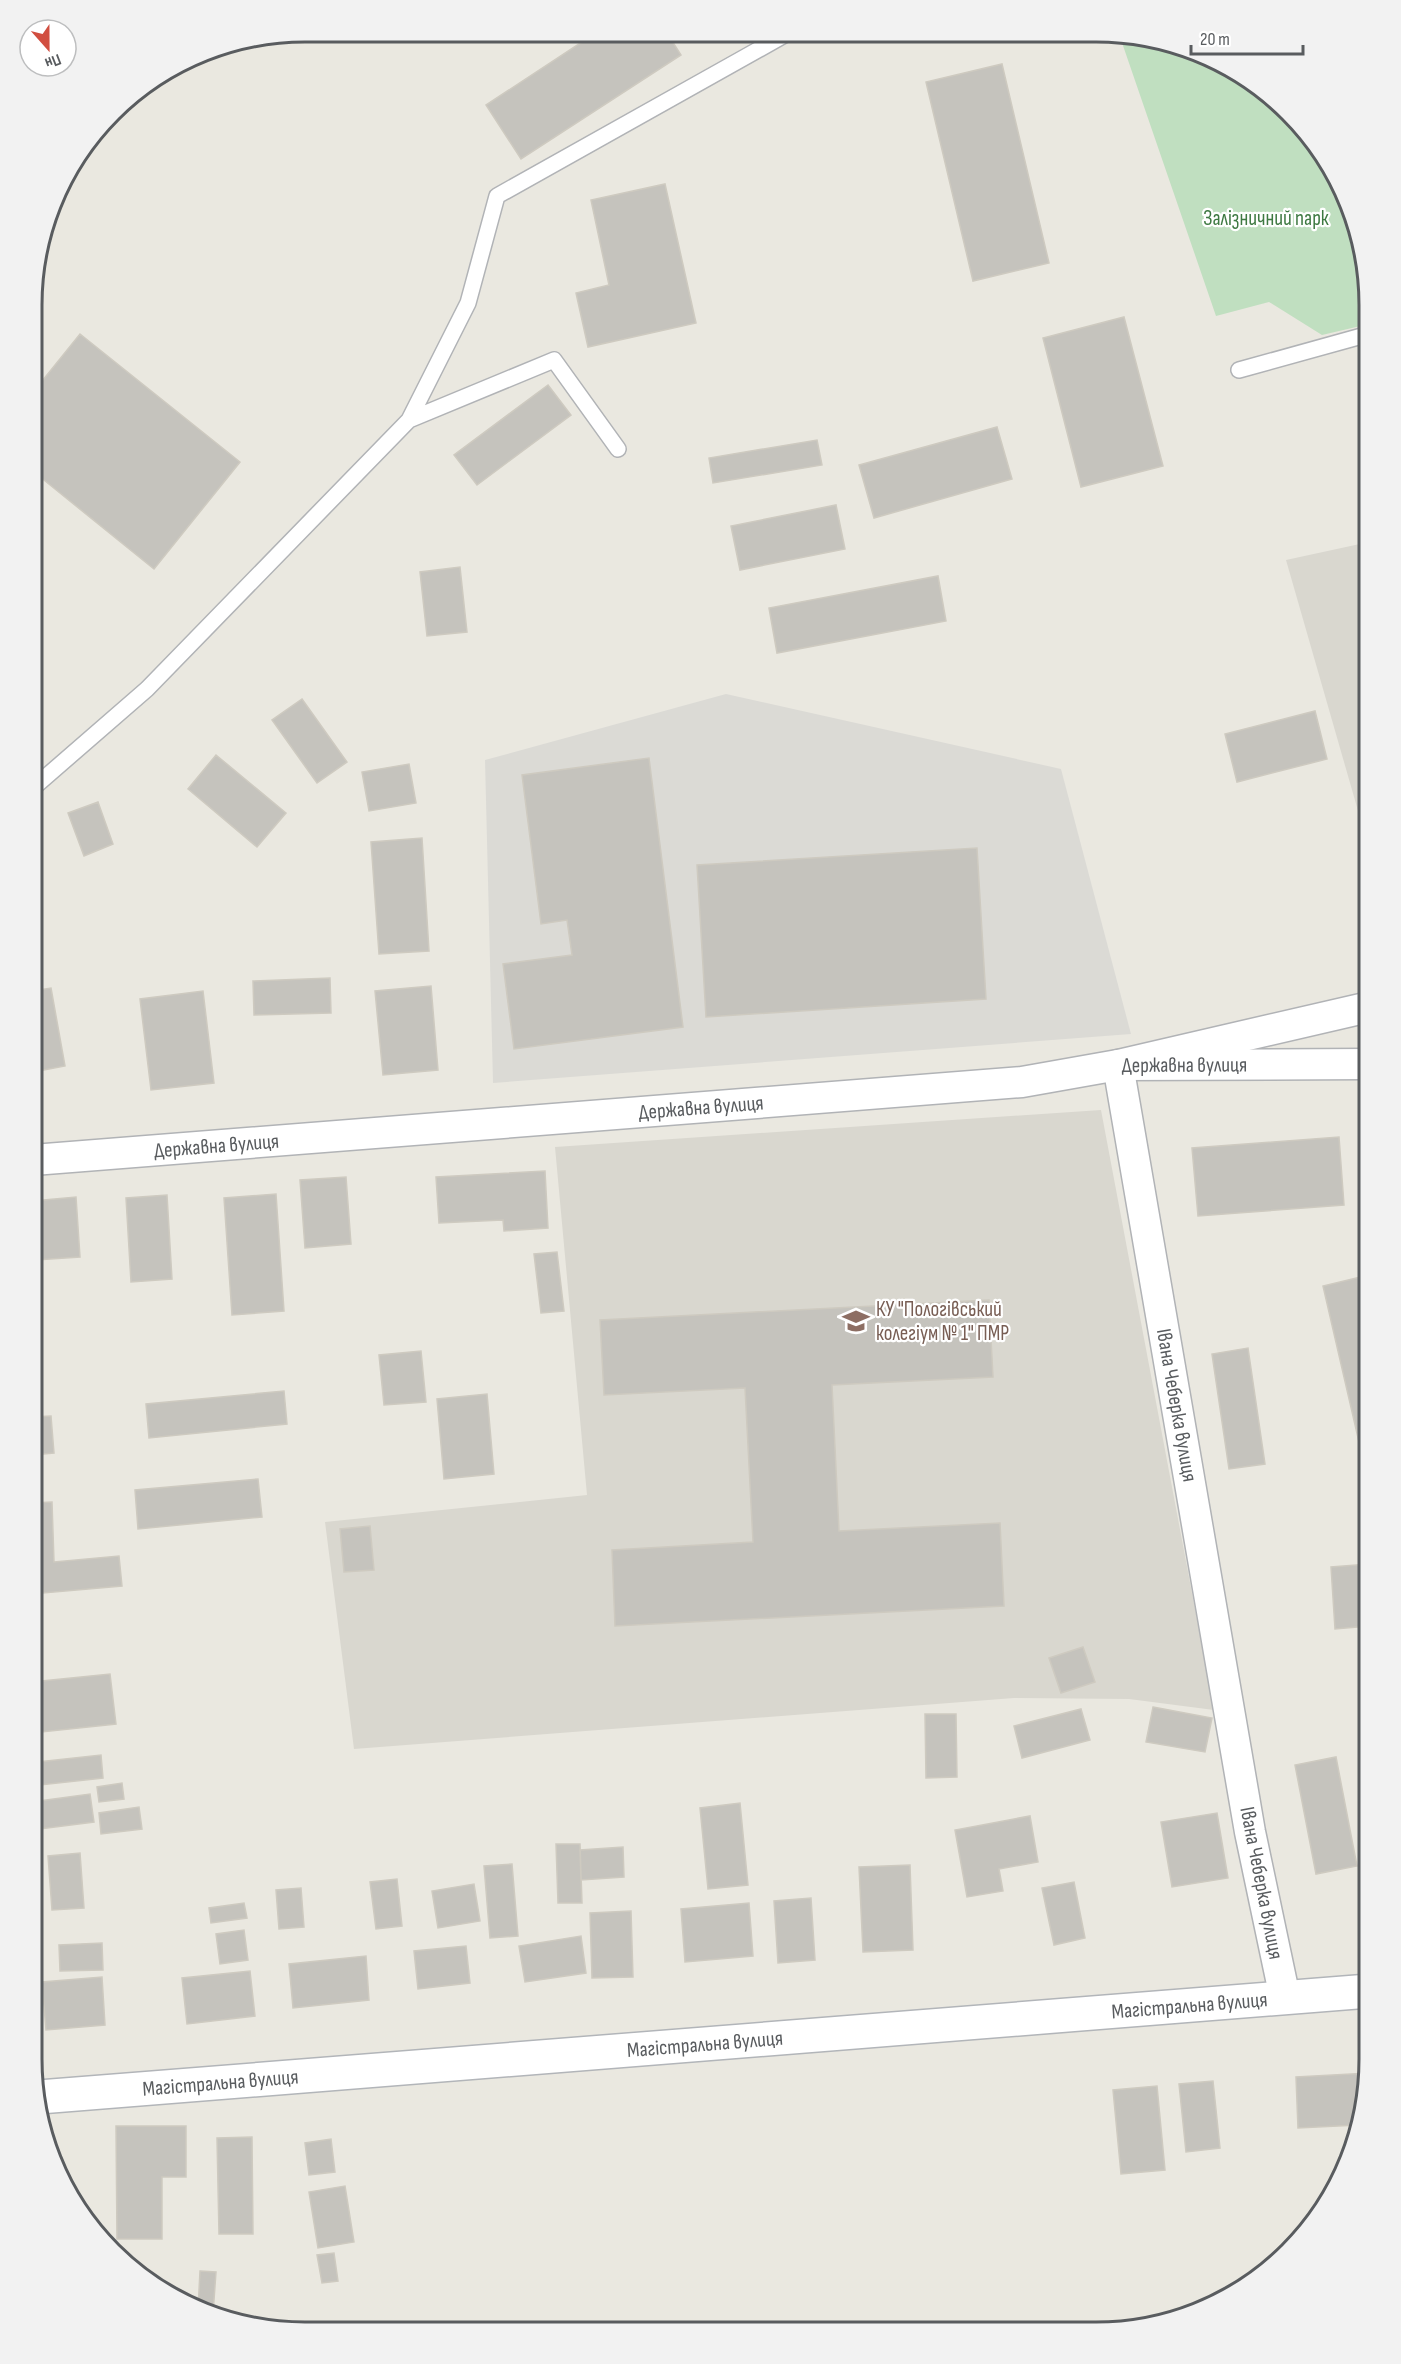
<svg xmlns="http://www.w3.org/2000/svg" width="1401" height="2364" viewBox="0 0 1401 2364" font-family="'Sofia Sans Condensed',sans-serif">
	<rect width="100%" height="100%" fill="#eae8e0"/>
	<path fill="#dbdad5" d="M726,694L1061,769L1131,1034L493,1083L485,760Z"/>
	<path fill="#d9d7cf" d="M1369,542V849L1286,560Z
		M1101,1110L1214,1710L1129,1699L1014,1698L354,1749L325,1522L587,1495L555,1147Z"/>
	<path fill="#c0dfc0" d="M1119,34H1132L1201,52L1263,88L1313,139L1349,201L1369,305V324L1322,335L1269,302L1216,316Z"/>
	<path fill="#c5c3bd" stroke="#cecac0" stroke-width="1.5" d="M597,32L667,33L681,55L521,159L486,105Z
		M1002,64L1049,263L973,281L926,82Z
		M665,184L696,323L588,347L576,293L609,285L591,200Z
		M1124,317L1163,466L1081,487L1043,338Z
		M80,334L240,462L154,569L34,472V391Z
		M548,385L571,415L477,485L454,455Z
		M997,427L1012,479L874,518L859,465Z
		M817,440L822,465L713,483L709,458Z
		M836,505L845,549L740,570L731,526Z
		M460,567L467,632L427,636L420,572Z
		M938,576L946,621L777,653L769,608Z
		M302,699L347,762L317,783L272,720Z
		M1315,711L1327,759L1237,782L1225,734Z
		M216,755L286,813L257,847L188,789Z
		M649,758L683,1027L514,1049L503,964L572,955L567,920L541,924L522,775Z
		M409,764L416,803L369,811L362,772Z
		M98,802L113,844L84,856L68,813Z
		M422,838L429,951L379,954L371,842Z
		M977,848L986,999L706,1017L697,865Z
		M330,978L331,1013L254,1015L253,981Z
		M431,986L438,1070L383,1075L375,991Z
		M51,988L65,1066L33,1072V991Z
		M203,991L214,1083L151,1090L140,999Z
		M1339,1137L1344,1205L1198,1216L1192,1148Z
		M545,1171L548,1228L504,1231L503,1220L439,1223L436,1177Z
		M346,1177L351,1244L305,1248L300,1180Z
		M276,1194L284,1311L232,1315L224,1198Z
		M167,1195L172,1279L131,1282L126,1198Z
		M76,1197L80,1257L36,1260L33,1201Z
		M557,1252L564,1311L541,1313L534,1254Z
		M1369,1275V1439L1359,1442L1323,1286Z
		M989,1300L993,1377L832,1385L839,1531L1000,1523L1004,1606L615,1626L612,1550L753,1542L745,1388L604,1395L600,1320Z
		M1248,1348L1265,1464L1229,1469L1212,1354Z
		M421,1351L426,1402L384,1405L379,1355Z
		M284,1391L287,1424L149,1438L146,1404Z
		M487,1394L494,1474L444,1479L437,1399Z
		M51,1416L54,1453L32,1455V1417Z
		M258,1479L262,1517L138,1529L135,1490Z
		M52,1502L54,1562L119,1556L122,1586L43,1593L42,1580H32V1503Z
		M370,1526L374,1570L344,1572L340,1529Z
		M1369,1564V1626L1335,1629L1331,1567Z
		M1083,1647L1095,1682L1061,1693L1049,1658Z
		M110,1674L116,1724L32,1733V1682Z
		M1153,1707L1212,1718L1205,1752L1146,1742Z
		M1081,1709L1090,1740L1022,1758L1014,1726Z
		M925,1714H956L957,1777L926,1778Z
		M101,1755L103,1778L40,1785L38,1762Z
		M1336,1757L1357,1866L1316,1874L1295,1765Z
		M122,1783L124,1799L99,1802L97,1787Z
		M90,1794L94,1822L32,1830V1802Z
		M740,1803L748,1885L708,1889L700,1808Z
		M139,1807L142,1829L101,1834L99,1813Z
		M1217,1813L1228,1878L1172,1887L1161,1822Z
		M1030,1816L1038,1862L999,1869L1003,1891L967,1897L955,1830Z
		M556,1844H580L582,1903H558Z
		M623,1847L624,1877L581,1880L580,1850Z
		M80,1853L84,1908L52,1910L48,1856Z
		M512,1864L518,1936L490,1938L484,1866Z
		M910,1865L913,1950L863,1952L859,1867Z
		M32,1876L37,1945L32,1946Z
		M397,1879L402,1926L376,1929L370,1882Z
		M1074,1882L1085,1938L1054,1945L1042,1888Z
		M474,1884L480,1921L438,1928L432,1891Z
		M301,1888L304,1927L279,1929L276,1890Z
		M811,1898L815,1960L778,1963L774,1901Z
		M244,1903L247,1918L211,1923L209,1908Z
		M749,1903L753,1956L685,1962L681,1909Z
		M631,1911L633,1977L592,1978L590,1913Z
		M244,1930L248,1960L220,1964L216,1934Z
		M581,1936L586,1973L525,1982L519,1946Z
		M102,1943L103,1970L60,1971L59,1945Z
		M466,1946L470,1983L418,1989L414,1951Z
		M366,1956L369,2000L293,2008L289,1964Z
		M250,1971L255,2016L187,2024L182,1978Z
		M102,1977L105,2025L46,2030L42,1982Z
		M1369,2073L1358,2125L1298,2128L1296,2077Z
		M1213,2081L1220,2148L1186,2152L1179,2084Z
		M1157,2086L1165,2170L1121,2174L1113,2090Z
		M116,2126H186V2177H162V2239H117Z
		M252,2137L253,2234H219L217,2138Z
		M331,2139L335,2172L309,2175L305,2143Z
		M345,2186L354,2242L318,2248L309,2192Z
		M334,2253L338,2281L322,2283L317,2255Z
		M200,2271L216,2272L213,2314L198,2310Z"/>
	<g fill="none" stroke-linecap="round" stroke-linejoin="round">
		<defs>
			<path id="service" d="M1239,370L1369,334
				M409,420L468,303L497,196L788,33
				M33,788L147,689L409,420L554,360L618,449"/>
			<g id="minor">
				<path id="s1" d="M33,1160L1022,1082L1118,1065L1369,1064"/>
				<path d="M1285,1998L1250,1832L1118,1065L1369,1007"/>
			</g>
			<g id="secondary">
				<path id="s2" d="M39,2097L1369,1991"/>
			</g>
		</defs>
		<use href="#service" stroke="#b1b3b6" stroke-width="18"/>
		<use href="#minor" stroke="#b1b3b6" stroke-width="33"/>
		<use href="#secondary" stroke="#b2b5b9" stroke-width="36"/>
		<use href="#service" stroke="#fff" stroke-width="15"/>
		<use href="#minor" stroke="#fff" stroke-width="30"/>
		<use href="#secondary" stroke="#fff" stroke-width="33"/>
	</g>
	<defs>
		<symbol id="school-bare" viewBox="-9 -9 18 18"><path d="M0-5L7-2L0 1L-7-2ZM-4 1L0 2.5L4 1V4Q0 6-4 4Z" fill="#8d6e63" stroke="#fff" stroke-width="2.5" paint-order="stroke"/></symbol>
	</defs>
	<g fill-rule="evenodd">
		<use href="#school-bare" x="837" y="1302" width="38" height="38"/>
	</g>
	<g text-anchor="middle" stroke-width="4.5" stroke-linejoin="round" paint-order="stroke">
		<g font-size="21" fill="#3e7942" stroke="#fff">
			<text x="1266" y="225">Залізничний парк</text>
		</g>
		<g font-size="21" fill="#595c5f" stroke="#fff">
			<text dy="7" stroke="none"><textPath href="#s1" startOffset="1156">Державна вулиця</textPath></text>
			<text dy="7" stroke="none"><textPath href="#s1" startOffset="670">Державна вулиця</textPath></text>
			<text dy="7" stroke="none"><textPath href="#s1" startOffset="184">Державна вулиця</textPath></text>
			<text transform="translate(1177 1405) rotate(80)" y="7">Івана Чеберка вулиця</text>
			<text transform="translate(1262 1883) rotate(79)" y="7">Івана Чеберка вулиця</text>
			<text dy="7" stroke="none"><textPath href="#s2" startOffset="1154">Магістральна вулиця</textPath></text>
			<text dy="7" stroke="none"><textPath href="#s2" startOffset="668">Магістральна вулиця</textPath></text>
			<text dy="7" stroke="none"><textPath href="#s2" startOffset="182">Магістральна вулиця</textPath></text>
		</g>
		<g font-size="21" fill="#785e54" stroke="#fff" text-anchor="start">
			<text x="876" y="1316">КУ "Пологівський<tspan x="876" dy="24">колегіум № 1" ПМР</tspan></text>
		</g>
	</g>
	<path d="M0 0H1401V2364H0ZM305 42H1096A263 263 0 0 1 1359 305V2059A263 263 0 0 1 1096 2322H305A263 263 0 0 1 42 2059V305A263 263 0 0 1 305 42Z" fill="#f2f2f2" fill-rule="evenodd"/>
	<path fill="none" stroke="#595c5f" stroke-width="3" d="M305 42H1096A263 263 0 0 1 1359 305V2059A263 263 0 0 1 1096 2322H305A263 263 0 0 1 42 2059V305A263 263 0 0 1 305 42Z"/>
	<g transform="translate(48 48) rotate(159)"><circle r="28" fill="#ffffff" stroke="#bdbebf" stroke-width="1.5"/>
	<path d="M0-4.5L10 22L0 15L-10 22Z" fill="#d14e40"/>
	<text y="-9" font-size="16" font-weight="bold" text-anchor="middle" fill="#595c5f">Пн</text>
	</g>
	<path d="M1191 45v9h112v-9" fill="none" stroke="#595c5f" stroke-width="3"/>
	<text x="1200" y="45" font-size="18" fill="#595c5f" stroke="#ffffff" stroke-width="4.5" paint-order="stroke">20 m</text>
</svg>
